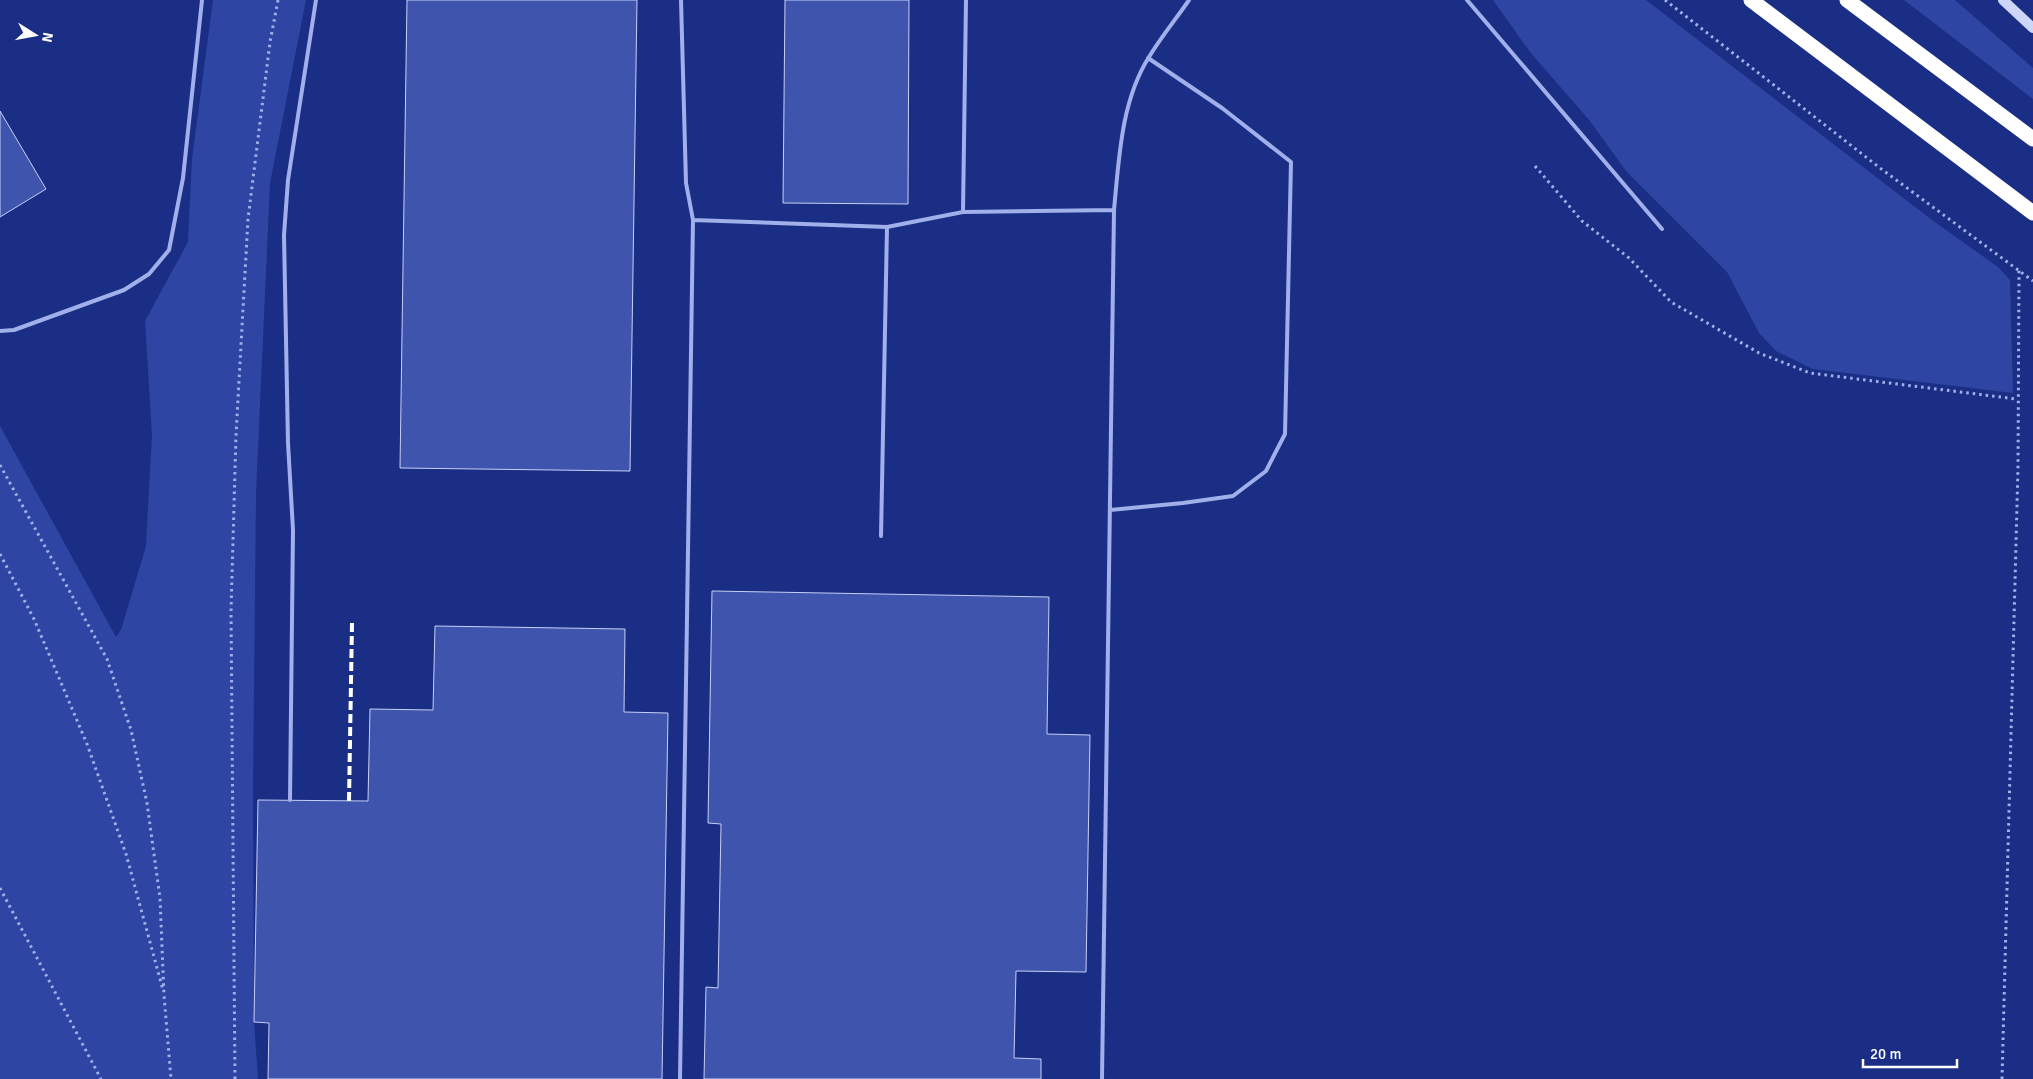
<svg xmlns="http://www.w3.org/2000/svg" width="2033" height="1079" viewBox="0 0 2033 1079" font-family="Signika,sans-serif">
	<rect width="100%" height="100%" fill="#1b2e85"/>
	<path fill="#2e45a3" d="M213,0H306L270,183L256,493L253,790L254,1022L258,1079H0V426L116,637L121,630L146,546L152,435L145,321L188,242L192,159Z
		M1493,0H1646L1932,220L1998,267L2010,280L2013,393L1813,369L1776,351L1759,333L1727,272L1626,171L1590,121L1530,52Z
		M1904,0H1955L2033,68V99Z"/>
	<path fill="#3f54ac" stroke="#c6d0f8" d="M407,0H637L630,471L400,468Z
		M785,0H909L908,204L783,203Z
		M0,111L46,189L0,217Z
		M712,591L1049,597L1047,734L1090,735L1086,972L1016,971L1014,1058L1041,1059V1079H704L706,987L718,988L721,824L708,823Z
		M435,626L625,629L624,712L668,713L662,1079H268L269,1023L254,1022L258,800L368,801L370,709L433,710Z"/>
	<g fill="none" stroke-linecap="round" stroke-linejoin="round">
		<path stroke="#a1b0eb" stroke-width="3" stroke-dasharray="2.5 4" stroke-linecap="butt" d="M1665,0L1880,168L2033,281
			M1535,166L1582,221L1629,258L1671,302L1759,353L1810,373L2016,399
			M0,465L107,659L131,730L147,803L160,898L164,995L171,1079
			M0,554L34,619L87,744L126,854L163,990
			M0,888L101,1079
			M235,1079L231,611L236,435L248,219L270,42L278,0
			M2002,1079L2018,467L2019,270"/>
		<path stroke="#a1b0eb" stroke-width="4" d="M681,0L686,183L693,220
			M1467,0L1662,229
			M963,212L966,0
			M0,331L14,330L124,290L149,274L169,250L183,178L202,0
			M1110,510L1183,503L1233,496L1266,471L1285,434L1291,162L1222,108L1148,58
			M881,536L887,227
			M290,800L293,530L288,443L284,235L288,180L316,0
			M680,1079L693,220L887,227L963,212L1114,210
			M1102,1079L1114,210C1119,159 1121,101 1149,57C1161,37 1176,19 1189,0"/>
		<path stroke="#cdd5f8" stroke-width="10" d="M2003,0L2033,28"/>
		<path stroke="#fff" stroke-width="15" d="M1751,0L2033,213
			M1847,0L2033,139"/>
		<path stroke="#fff" stroke-width="4" stroke-dasharray="9 4" stroke-linecap="butt" d="M349,801L352,623"/>
	</g>
	<g transform="translate(35 35) rotate(101)" stroke="#1b2e85" stroke-width="4" paint-order="stroke">
	<path d="M0-4L9 19L0 12L-9 19Z" fill="#ffffff"/>
	<text y="-8" font-size="14" font-weight="bold" text-anchor="middle" fill="#ffffff">N</text>
	</g>
	<path d="M1863 1059v8h94v-8" fill="none" stroke="#ffffff" stroke-width="2.5"/>
	<text x="1870" y="1059" font-size="15" fill="#ffffff" stroke="#1b2e85" stroke-width="4" paint-order="stroke">20 m</text>
</svg>
